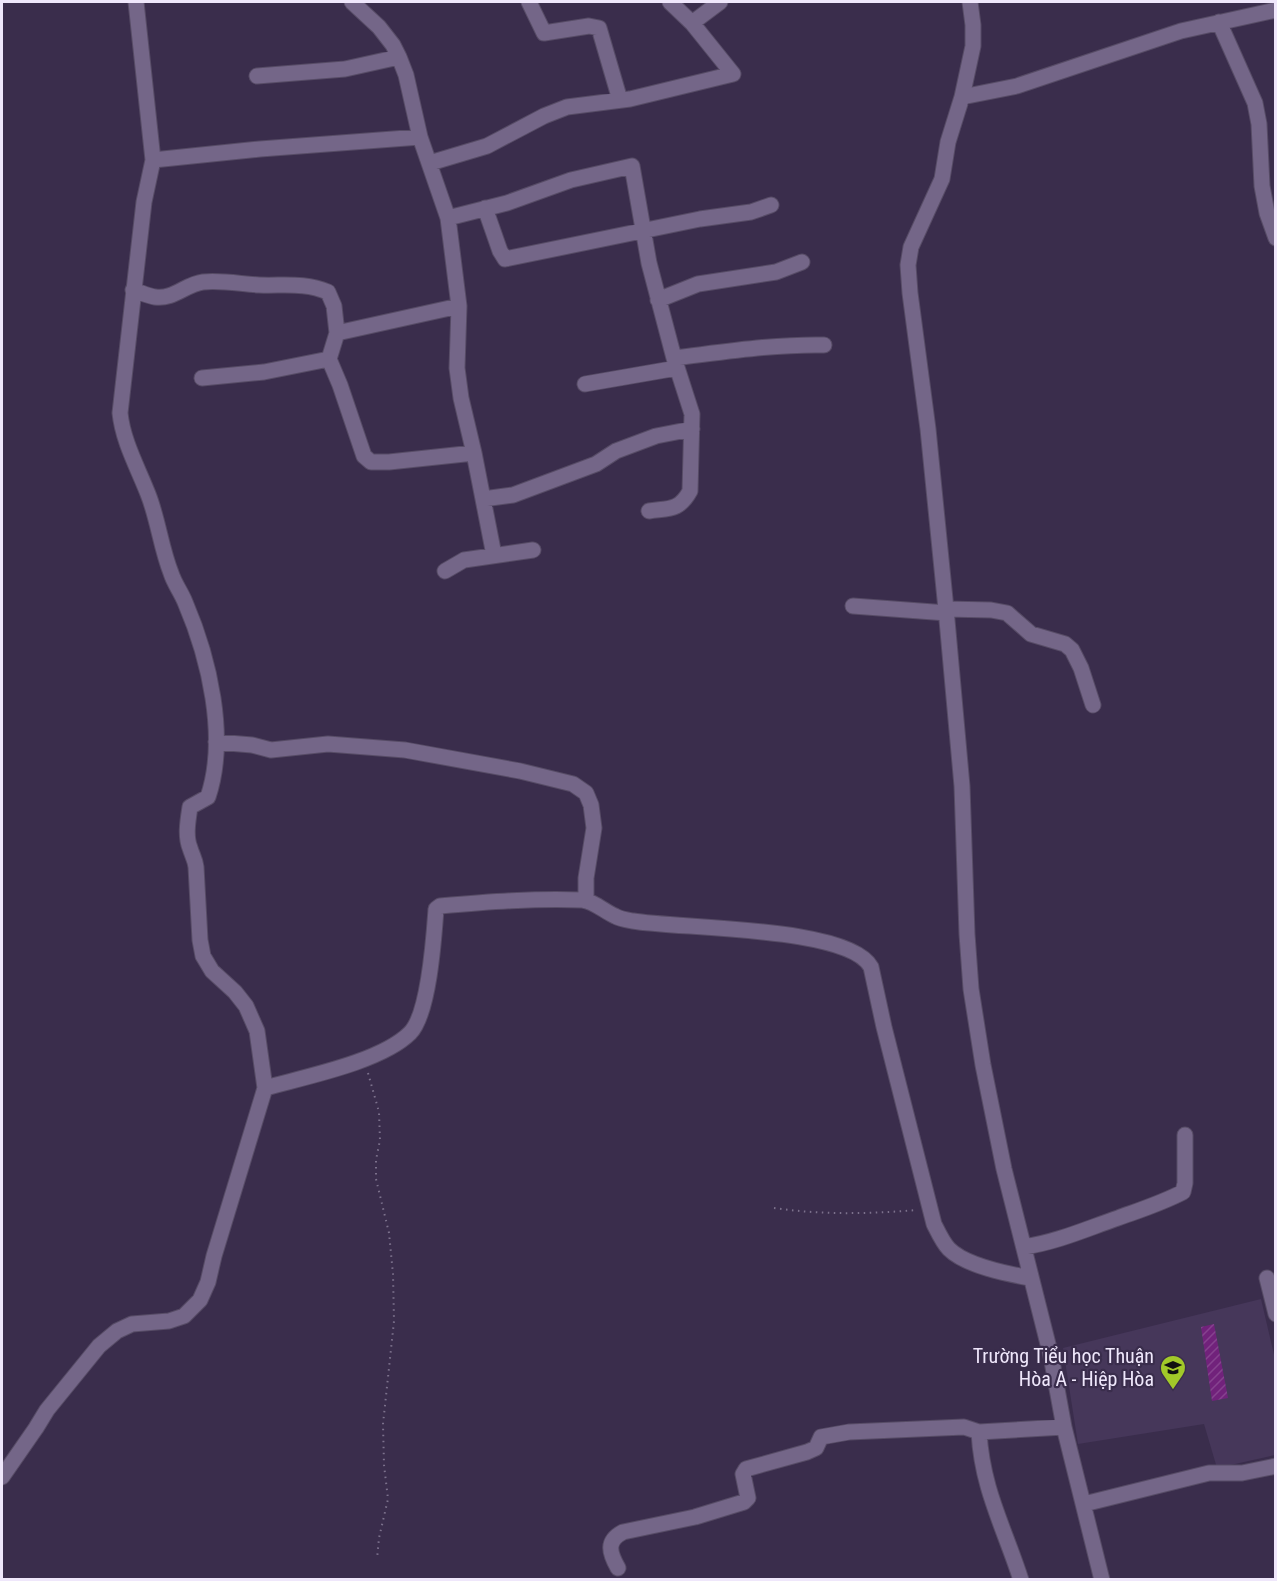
<svg xmlns="http://www.w3.org/2000/svg" width="1277" height="1581" viewBox="0 0 1277 1581" font-family="'Roboto Condensed',sans-serif">
	<defs>
		<pattern id="building-hatch" width="6" height="6" patternUnits="userSpaceOnUse" patternTransform="scale(1.5)"><rect width="6" height="6" fill="#71227b"/><path d="M-1 1l2-2M0 6l6-6M5 7l2-2" fill="none" stroke="#86428f"/></pattern>
	</defs>
	<rect width="100%" height="100%" fill="#3a2d4c"/>
	<path fill="#46375a" d="M1261,1299L1275,1359V1455L1217,1468L1204,1424L1078,1444L1063,1348Z"/>
	<path fill="url(#building-hatch)" d="M1214,1324L1228,1398L1212,1401L1201,1327Z"/>
	<g fill="none" stroke-linecap="round" stroke-linejoin="round">
		<defs>
			<path id="minor" d="M352,2L379,27L393,45L399,57L406,75L420,137L448,218L459,306L457,368L461,398L474,453L494,555
				M529,2L544,33L589,26L599,28L620,100
				M970,2L973,25V46L962,97L948,142L942,179L911,247L908,265L910,293L928,429L946,609L962,786L967,934L971,989L983,1065L1004,1169L1051,1356L1064,1427L1102,1580
				M1219,22L1255,103L1259,124L1262,186L1267,213L1276,238
				M692,23L720,2
				M257,76L345,69L399,57
				M962,97L1017,86L1181,31L1276,10
				M153,160L260,149L420,137
				M430,163L487,146L544,116L567,107L630,99L733,74L692,23L670,2
				M485,208L500,251L505,259L700,219L751,212L771,205
				M448,218L507,203L571,180L632,166L649,263L674,358L692,414L690,491C679,511 669,508 649,511
				M133,290C140,292 148,296 155,297C173,300 186,284 203,282C221,280 241,284 259,285C283,286 305,282 328,292L334,306L337,333L329,359L340,385L364,456L371,462H389L474,453
				M658,300L698,284L776,272L802,262
				M337,333L459,306
				M674,358C724,352 774,344 824,345
				M202,378L264,372L329,359
				M585,384L677,368
				M483,499L513,495L596,464L616,451L656,436L692,429
				M445,571L464,560L533,550
				M853,606L947,613
				M946,609L991,610L1007,613L1031,634L1065,644L1072,650L1081,668L1093,705
				M216,742L252,745L271,750L328,744L405,750L520,771L573,784L586,793L591,805L594,828L586,878V901
				M265,1088C304,1077 381,1062 410,1033C429,1014 434,937 436,909L440,906C487,902 536,898 582,900C594,901 605,912 615,916C620,919 627,920 633,921C679,929 849,926 871,967L884,1027L934,1224C938,1232 943,1243 949,1249C966,1266 1008,1274 1030,1278
				M1024,1247C1057,1242 1086,1229 1118,1218C1140,1210 1162,1203 1183,1192L1185,1183V1135
				M1267,1278L1276,1314
				M979,1432C982,1489 1004,1527 1021,1580
				M2,1477L36,1428L47,1410L99,1346L117,1331L132,1324L169,1321L184,1316L200,1300L208,1282L214,1256L265,1088L257,1031L246,1006L235,992L212,971L203,956L200,940L196,867C195,859 192,855 190,848C185,836 188,820 190,807L208,797C228,737 209,658 185,602C181,592 174,583 171,573C161,548 158,519 148,494C138,468 123,442 120,413L144,202L153,160L136,2
				M1084,1504L1209,1473H1242L1276,1466
				M618,1568C609,1552 606,1541 623,1532L695,1517L744,1502L748,1498L743,1474L746,1469L807,1452L816,1448L821,1437L849,1432L964,1427L979,1432L1064,1427"/>
		</defs>
		<use href="#minor" stroke="#574c66" stroke-width="17"/>
		<path stroke="#7c718c" stroke-width="2" stroke-dasharray="1.5 4.5" stroke-linecap="butt" d="M368,1073L379,1112L380,1140L376,1160V1179L389,1233L393,1274L394,1321L383,1424L384,1465L388,1499L379,1538L377,1559
			M774,1208C822,1215 868,1214 917,1210"/>
		<use href="#minor" stroke="#746688" stroke-width="15"/>
	</g>
	<defs>
		<symbol id="school-pin" viewBox="-11 -11 22 30"><path d="M0 17L-7.5 6A9.5 9.5 0 1 1 7.5 6Z" fill="#a2c929" stroke="#3a2d4c"/><path d="M0-5L7-2L0 1L-7-2ZM-4 1L0 2.5L4 1V4Q0 6-4 4Z" fill="#111"/></symbol>
	</defs>
	<g fill-rule="evenodd">
		<use href="#school-pin" x="1158" y="1353" width="30" height="40"/>
	</g>
	<g text-anchor="middle" stroke-width="4.5" stroke-linejoin="round" paint-order="stroke">
		<g font-size="20" fill="#efe7fb" stroke="#3a2d4c" text-anchor="end">
			<text x="1154" y="1363">Trường Tiểu học Thuận<tspan x="1154" dy="23">Hòa A - Hiệp Hòa</tspan></text>
		</g>
	</g>
	<rect width="1277" height="1581" fill="none" stroke="#efe7fb" stroke-width="6"/>
</svg>
